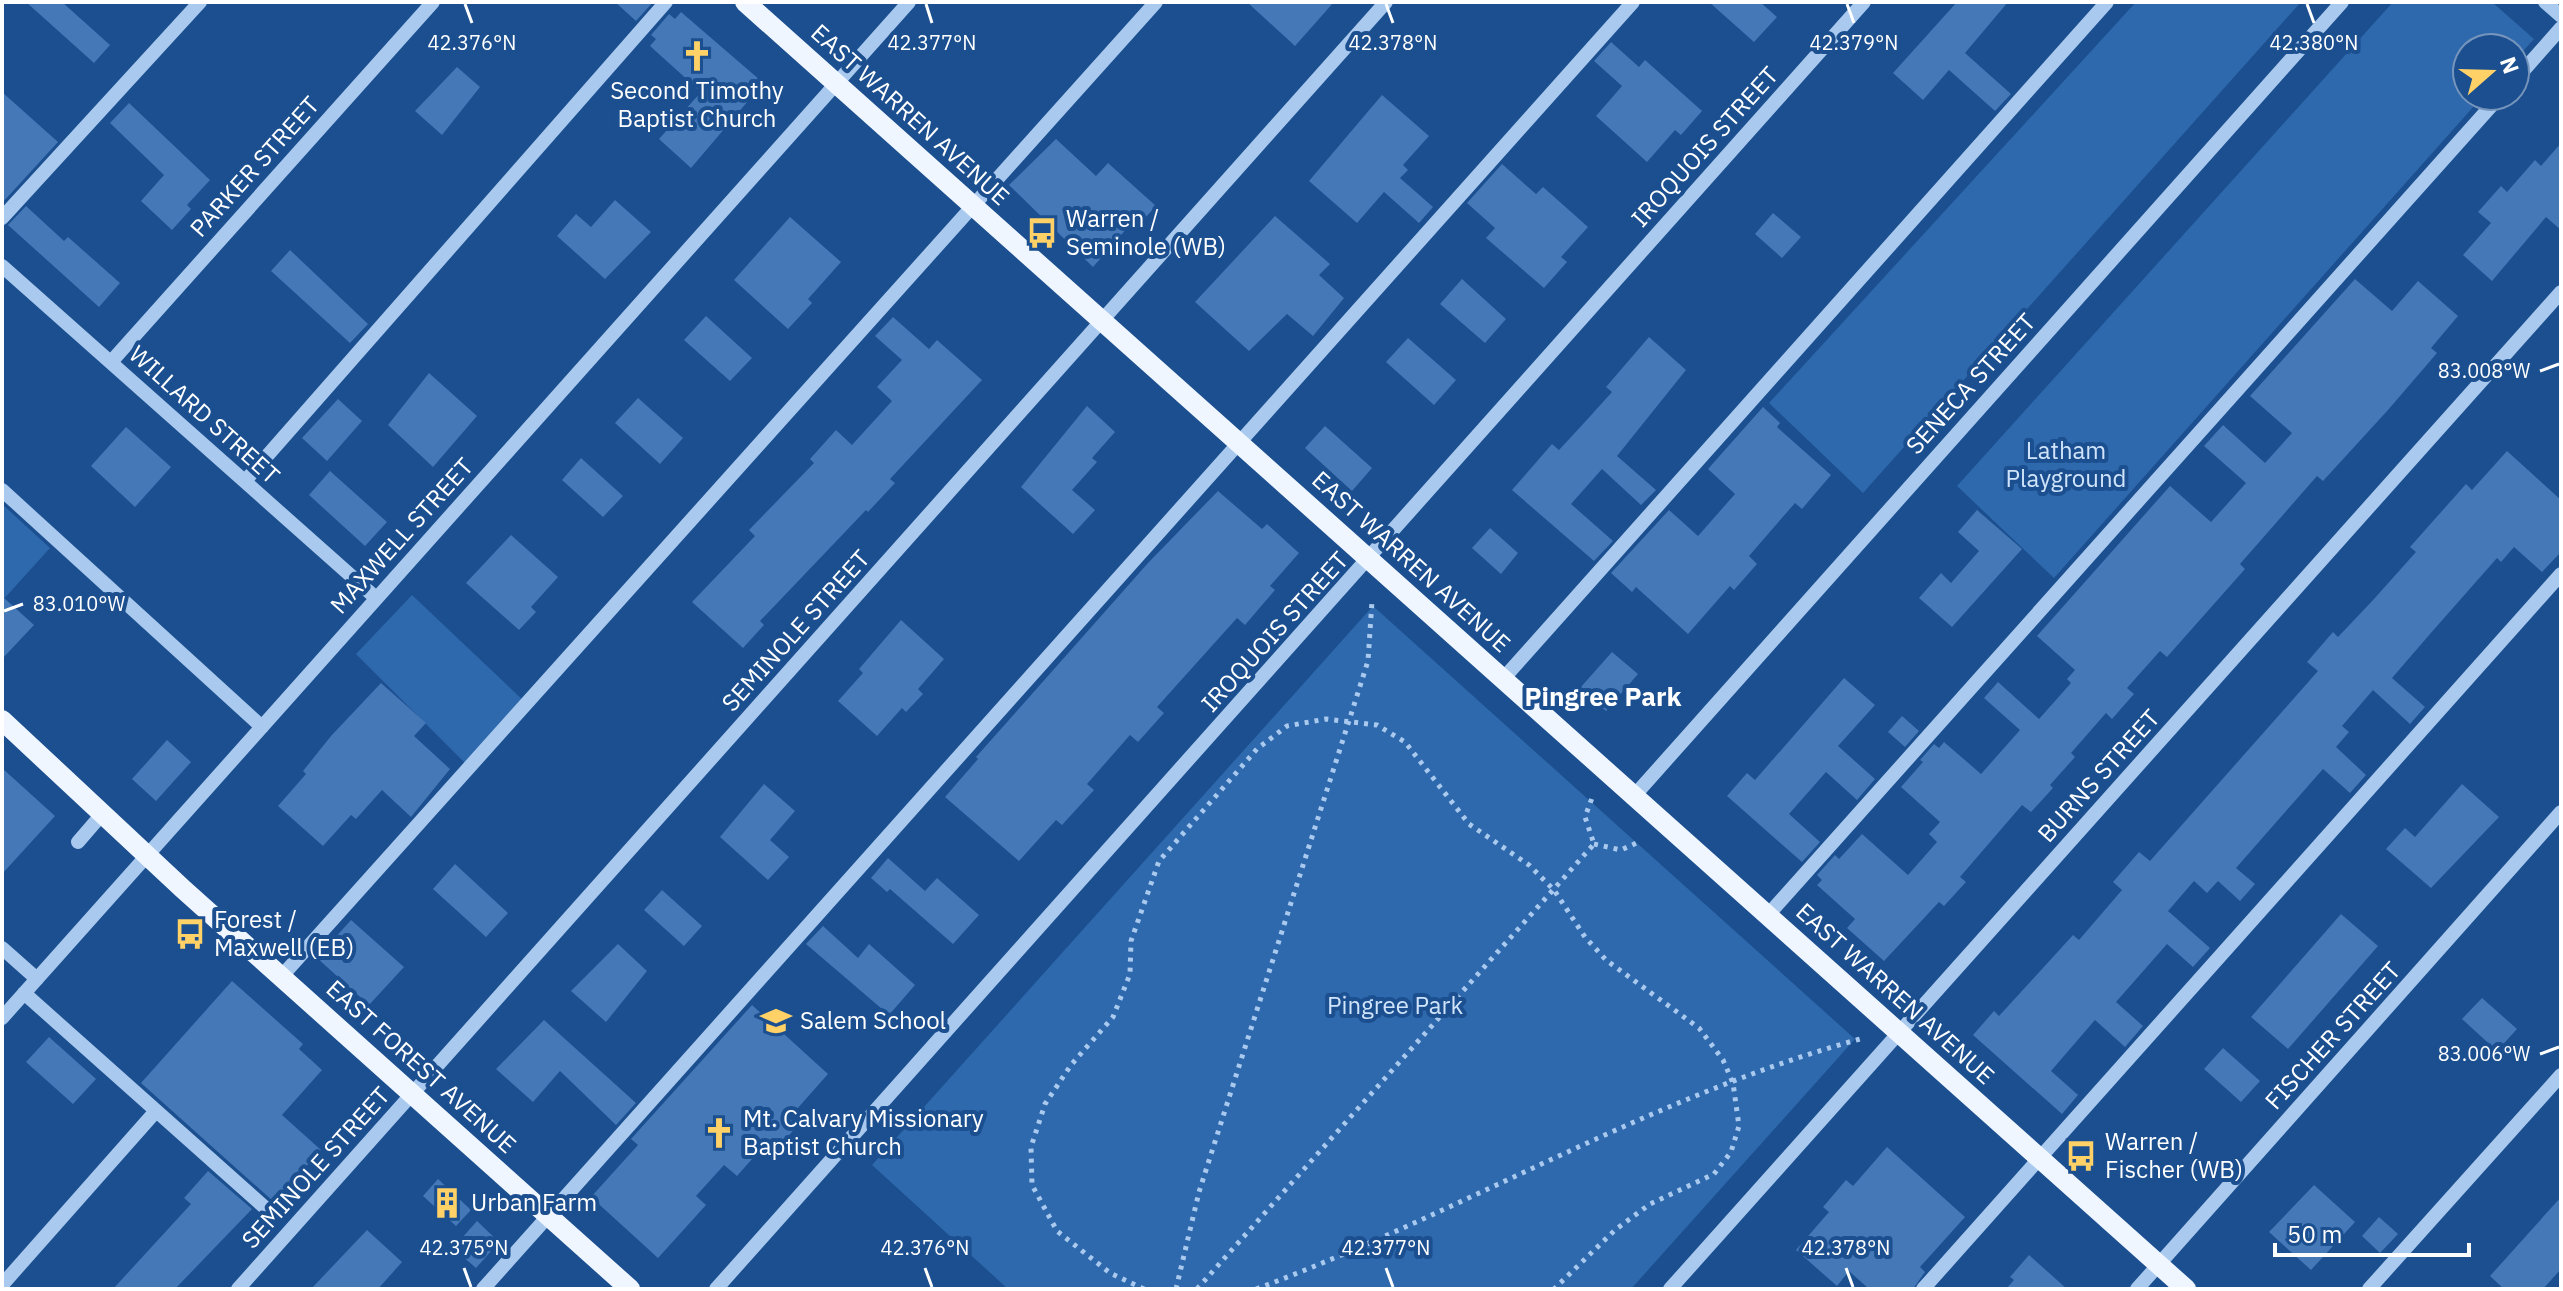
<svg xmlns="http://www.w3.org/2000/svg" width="2563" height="1291" viewBox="0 0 2563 1291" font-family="'IBM Plex Sans',sans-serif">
	<rect width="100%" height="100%" fill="#1b4f8f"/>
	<path fill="#2e69ad" d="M2136,2H2301L1863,493L1769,403Z
		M2393,2H2492L2534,39L2515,60V48H2467V96H2483L2054,578L1957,486Z
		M2,504L50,548L2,601Z
		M412,595L526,703L469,767L356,654Z
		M1373,606L1855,1039L1631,1289H1008L872,1165Z"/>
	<path fill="#4478b7" d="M26,2H62L110,45L94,63Z
		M615,2H653L636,21Z
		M1247,2H1334L1295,46Z
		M1709,2H1760L1777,17L1754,42Z
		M1957,2H2008L1965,53L2011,94L1995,111L1949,70L1923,100L1893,73Z
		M681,12L774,92L754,94L691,168L659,139L701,92L650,46L656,39L651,35L669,14L675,19Z
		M1611,42L1639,67L1645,60L1702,111L1681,135L1675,130L1647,162L1596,116L1622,86L1594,61Z
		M457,67L480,87L442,135L415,111Z
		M2,92L58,142L2,203Z
		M1382,95L1429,136L1403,165L1408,170L1400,178L1433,207L1419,223L1384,192L1357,223L1309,181Z
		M129,103L210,180L187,205L191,209L172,230L141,201L164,175L110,123Z
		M1056,139L1096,176L1108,163L1156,206L1134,230L1129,226L1093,267L1009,185Z
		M2561,143V230L2546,217L2492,281L2463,255L2491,223L2478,212L2501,186L2507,192L2535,160L2541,166Z
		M1502,164L1536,194L1543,187L1588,227L1561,257L1567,262L1544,288L1486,238L1495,228L1467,203Z
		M615,200L651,232L605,279L557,236L576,214L591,227Z
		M26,206L64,241L68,237L120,283L99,307L8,225Z
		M1773,213L1801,237L1782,258L1755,234Z
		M1275,216L1330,264L1319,275L1344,298L1313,336L1287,314L1249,351L1195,302Z
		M790,217L841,262L808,299L812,303L788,329L734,280Z
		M290,250L368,324L350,343L271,271Z
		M1462,279L1506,319L1485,343L1440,304Z
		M2355,279L2392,311L2418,281L2458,316L2431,348L2437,353L2388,410L2323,481L2317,476L2240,564L2245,569L2167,657L2160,651L2127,688L2134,694L2112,719L2106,713L2071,753L2075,757L2050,785L2053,788L2031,812L2022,805L1960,877L1966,882L1944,906L1939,902L1884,961L1847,928L1855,919L1817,885L1822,880L1817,875L1835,855L1839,859L1862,834L1908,875L1937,842L1929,834L1940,822L1901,787L1923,762L1920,760L1934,744L1939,748L1944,742L1981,774L2020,730L1984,698L1998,682L2039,719L2071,683L2067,679L2075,670L2037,636L2170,486L2211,522L2246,483L2204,446L2223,425L2265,463L2292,433L2250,396Z
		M706,316L752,358L730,381L684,340Z
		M893,317L929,349L937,340L982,380L890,479L895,483L868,512L866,510L760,621L764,625L743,648L692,602L755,536L749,530L814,463L810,459L836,430L852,445L892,401L877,387L902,360L875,336Z
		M1649,337L1686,370L1617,456L1656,490L1641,505L1602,469L1571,504L1613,541L1594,561L1512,490L1552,444L1559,450L1584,423L1612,392L1606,387Z
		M1408,338L1456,380L1434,405L1386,362Z
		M429,373L477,416L433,467L388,425Z
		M638,398L683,438L660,464L615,423Z
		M338,399L362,421L327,461L302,438Z
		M1087,406L1115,432L1092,458L1097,462L1072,490L1095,510L1073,534L1021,487Z
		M1763,407L1780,423L1777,427L1831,475L1802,509L1795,503L1749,556L1757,564L1734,590L1730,586L1688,634L1636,587L1632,592L1611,573L1669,510L1698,536L1735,494L1708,469Z
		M1325,426L1372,468L1352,491L1305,448Z
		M126,427L171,467L135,507L91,466Z
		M2507,451L2561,500V552L2542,572L2514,547L2501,562L2497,558L2430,634L2392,678L2425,707L2410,724L2373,690L2342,726L2349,732L2336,747L2366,775L2350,793L2323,769L2236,868L2255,884L2240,901L2218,881L2207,893L2194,881L2168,911L2210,948L2193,967L2167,944L2116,1002L2143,1026L2125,1047L2095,1020L2051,1071L2078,1095L2062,1114L1973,1035L1994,1011L1999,1016L2073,935L2079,940L2122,890L2113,882L2139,852L2150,861L2318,671L2307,662L2333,632L2338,637L2374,599L2416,552L2410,547L2466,484L2472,490Z
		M581,458L623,496L603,517L562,480Z
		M330,471L387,522L365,546L309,495Z
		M1218,491L1262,529L1267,524L1299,553L1270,586L1275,590L1245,625L1237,618L1157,707L1164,713L1138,742L1130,735L1087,784L1094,790L1062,825L1056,820L1019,861L945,797L978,759L976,757L1148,563Z
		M1977,510L2022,549L1952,627L1919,598L1941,573L1951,583L1979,551L1958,532Z
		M1490,528L1518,553L1501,574L1472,548Z
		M511,535L558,577L531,607L536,612L519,630L466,583Z
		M2,596L34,625L2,659Z
		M901,620L944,659L918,689L923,694L906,712L902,708L877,736L838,701L863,673L859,669Z
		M1612,652L1638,674L1606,711L1580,688Z
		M1844,678L1875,705L1838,746L1875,779L1857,800L1826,772L1789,814L1820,842L1802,862L1727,796L1747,773L1755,780Z
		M381,683L426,723L414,736L450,769L411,817L382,790L356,819L351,815L323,846L278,806L306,774L303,771L331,736Z
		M1902,716L1919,731L1905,747L1888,732Z
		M167,740L191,762L156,801L132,779Z
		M2,768L55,816L2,874Z
		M764,784L795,811L770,840L789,857L768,880L720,837Z
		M2462,784L2499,817L2431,888L2386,849L2405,828L2415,837Z
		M888,858L925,891L937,878L979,915L953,944L890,889L887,892L871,878Z
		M455,864L508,913L486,937L433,889Z
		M662,890L702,926L684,946L644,910Z
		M2341,914L2378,946L2288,1049L2251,1017Z
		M351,920L404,967L369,1005L317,958Z
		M823,926L858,958L869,944L915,985L889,1015L806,944Z
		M618,944L647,971L606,1022L571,991Z
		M232,981L303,1044L299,1049L322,1070L282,1115L321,1150L274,1202L141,1083Z
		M2482,998L2517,1029L2497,1051L2462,1019Z
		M752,1005L828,1074L789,1118L797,1126L777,1149L768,1141L737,1176L724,1165L696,1196L706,1205L658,1258L591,1197L638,1145L631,1139Z
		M544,1020L636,1103L616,1125L560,1071L533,1102L496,1069Z
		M49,1037L96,1079L73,1104L26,1062Z
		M2223,1048L2260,1081L2241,1102L2204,1069Z
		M1887,1147L1965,1217L1920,1267L1925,1272L1913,1289H1869L1849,1271L1837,1286L1796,1250L1829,1212L1823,1207L1846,1180L1853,1186Z
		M208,1171L252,1209L175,1289H113L191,1204L184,1198Z
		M438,1179L471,1210L456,1226L423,1196Z
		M2314,1185L2355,1222L2311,1270L2269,1232Z
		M2561,1197V1269L2543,1289H2504L2490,1276Z
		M2379,1217L2398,1234L2380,1253L2362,1236Z
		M477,1221L499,1242L476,1268L453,1248Z
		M367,1230L402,1262L378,1289H311Z
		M2029,1255L2067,1289H2006L2014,1280L2010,1277Z"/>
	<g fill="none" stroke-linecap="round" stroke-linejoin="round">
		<path stroke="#a9c9ee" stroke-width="5" stroke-dasharray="4 6" stroke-linecap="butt" d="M1594,844L1621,850L1641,841
			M1144,1289L1110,1273L1057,1231L1032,1185L1031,1147L1045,1104L1071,1065L1113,1017L1130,974L1131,941L1159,861L1257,749L1287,726L1326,719L1377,725L1405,742L1469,824L1529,865L1554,890L1585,937L1606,960L1699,1028L1723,1060L1733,1083L1739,1126L1731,1152L1714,1174L1650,1204L1615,1230L1554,1289
			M1176,1289L1199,1192L1368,661L1372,601
			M1197,1289L1594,844L1585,817L1592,798
			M1256,1289C1459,1214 1652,1096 1860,1039"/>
		<path stroke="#a9c9ee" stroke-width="14" d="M2545,2L2561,16
			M2515,80L2561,28
			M2,218L200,2
			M2,266L376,598
			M111,362L433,2
			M245,481L666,2
			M2,490L262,727
			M1503,679L2107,2
			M1634,796L2342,2
			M78,842L103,813
			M1768,915L2500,96
			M2,948L37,979
			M281,977L1156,2
			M24,993L271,1213
			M2,1018L909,2
			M2,1285L156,1111
			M238,1289L1386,2
			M483,1289L1633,2
			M716,1289L1864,2
			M1670,1289L2561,292
			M1923,1289L2561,574
			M2137,1289L2561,812
			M2369,1289L2561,1075"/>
		<path stroke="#f0f6ff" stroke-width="20" d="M745,2L2186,1289
			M2,720L183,889L630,1289"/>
	</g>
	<path fill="none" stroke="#fff" stroke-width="3" d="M465,4L472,23M926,4L932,23M1386,4L1393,23M1847,4L1854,23M2307,4L2314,23M2540,371L2559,364M4,611L23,604M2540,1054L2559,1047M464,1268L471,1287M925,1268L932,1287M1386,1268L1393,1287M1846,1268L1853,1287"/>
	<defs>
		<symbol id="church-bare" viewBox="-9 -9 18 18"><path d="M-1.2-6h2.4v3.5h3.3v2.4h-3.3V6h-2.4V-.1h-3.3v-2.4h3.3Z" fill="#ffd166" stroke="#1b4f8f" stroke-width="2.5" paint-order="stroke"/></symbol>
		<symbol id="bus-bare" viewBox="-9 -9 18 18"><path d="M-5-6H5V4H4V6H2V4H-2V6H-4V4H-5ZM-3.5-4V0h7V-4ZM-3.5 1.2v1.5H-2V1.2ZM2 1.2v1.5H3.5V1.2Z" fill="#ffd166" stroke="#1b4f8f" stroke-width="2.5" paint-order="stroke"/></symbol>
		<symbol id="school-bare" viewBox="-9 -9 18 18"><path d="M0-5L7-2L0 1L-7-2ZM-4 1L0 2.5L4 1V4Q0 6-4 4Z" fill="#ffd166" stroke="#1b4f8f" stroke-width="2.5" paint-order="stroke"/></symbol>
		<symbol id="building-bare" viewBox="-9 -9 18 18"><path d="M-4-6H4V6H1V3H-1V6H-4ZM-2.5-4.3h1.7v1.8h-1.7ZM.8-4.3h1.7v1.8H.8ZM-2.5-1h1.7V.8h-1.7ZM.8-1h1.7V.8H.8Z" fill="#ffd166" stroke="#1b4f8f" stroke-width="2.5" paint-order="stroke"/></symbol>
	</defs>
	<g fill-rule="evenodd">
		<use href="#church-bare" x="675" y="34" width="44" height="44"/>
		<use href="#bus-bare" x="1020" y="211" width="44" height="44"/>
		<use href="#bus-bare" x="168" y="912" width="44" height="44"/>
		<use href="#school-bare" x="754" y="999" width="44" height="44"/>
		<use href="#church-bare" x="697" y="1111" width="44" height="44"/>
		<use href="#bus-bare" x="2059" y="1134" width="44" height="44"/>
		<use href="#building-bare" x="425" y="1181" width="44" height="44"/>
	</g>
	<g text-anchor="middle" stroke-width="8" stroke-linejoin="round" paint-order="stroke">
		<g font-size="24" fill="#fff" stroke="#1b4f8f" text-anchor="start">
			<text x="697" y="99" text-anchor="middle">Second Timothy<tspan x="697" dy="28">Baptist Church</tspan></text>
			<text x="1066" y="227">Warren /<tspan x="1066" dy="28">Seminole (WB)</tspan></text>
			<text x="214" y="928">Forest /<tspan x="214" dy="28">Maxwell (EB)</tspan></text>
			<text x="800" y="1029">Salem School</text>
			<text x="743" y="1127">Mt. Calvary Missionary<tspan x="743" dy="28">Baptist Church</tspan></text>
			<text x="2105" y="1150">Warren /<tspan x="2105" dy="28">Fischer (WB)</tspan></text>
			<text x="471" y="1211">Urban Farm</text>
		</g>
		<g font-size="24" fill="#fff" stroke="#1b4f8f">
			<text transform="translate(910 115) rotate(42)" y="8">EAST WARREN AVENUE</text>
			<text transform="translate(1705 147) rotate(-48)" y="8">IROQUOIS STREET</text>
			<text transform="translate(255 167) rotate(-48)" y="8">PARKER STREET</text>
			<text transform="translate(1971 384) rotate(-48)" y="8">SENECA STREET</text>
			<text transform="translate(204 415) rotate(42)" y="8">WILLARD STREET</text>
			<text transform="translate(402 536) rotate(-48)" y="8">MAXWELL STREET</text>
			<text transform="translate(1411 562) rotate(42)" y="8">EAST WARREN AVENUE</text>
			<text transform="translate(796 631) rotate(-48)" y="8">SEMINOLE STREET</text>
			<text transform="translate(1275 632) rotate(-48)" y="8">IROQUOIS STREET</text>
			<text transform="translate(2099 776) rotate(-48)" y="8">BURNS STREET</text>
			<text transform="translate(1895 994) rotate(42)" y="8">EAST WARREN AVENUE</text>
			<text transform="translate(2333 1036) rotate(-48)" y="8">FISCHER STREET</text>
			<text transform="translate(421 1067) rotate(42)" y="8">EAST FOREST AVENUE</text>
			<text transform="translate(316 1168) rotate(-48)" y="8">SEMINOLE STREET</text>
		</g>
		<g font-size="24" fill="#cfe3fa" stroke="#1b4f8f">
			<text x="2066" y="459">Latham<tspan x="2066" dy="28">Playground</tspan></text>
			<text x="1395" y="1014">Pingree Park</text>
		</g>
		<g font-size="26" font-weight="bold" fill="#fff" stroke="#1b4f8f">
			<text x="1603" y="706">Pingree Park</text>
		</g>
	</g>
	<g font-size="20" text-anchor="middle" fill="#fff" stroke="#1b4f8f" stroke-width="8" stroke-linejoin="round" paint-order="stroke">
		<text x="472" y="50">42.376°N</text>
		<text x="932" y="50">42.377°N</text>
		<text x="1393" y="50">42.378°N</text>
		<text x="2314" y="50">42.380°N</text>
		<text x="1854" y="50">42.379°N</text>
		<text x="2484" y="378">83.008°W</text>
		<text x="79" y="611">83.010°W</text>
		<text x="2484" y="1061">83.006°W</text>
		<text x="464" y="1255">42.375°N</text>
		<text x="925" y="1255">42.376°N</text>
		<text x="1386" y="1255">42.377°N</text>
		<text x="1846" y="1255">42.378°N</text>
	</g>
	<rect width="2563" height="1291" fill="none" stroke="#ffffff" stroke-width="8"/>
	<g transform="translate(2491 72) rotate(70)"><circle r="38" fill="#1b4f8f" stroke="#7695bc" stroke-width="2"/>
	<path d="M0-6L14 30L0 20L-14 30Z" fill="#ffd166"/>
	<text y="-12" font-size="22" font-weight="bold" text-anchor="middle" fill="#ffffff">N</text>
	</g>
	<path d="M2275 1243v12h194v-12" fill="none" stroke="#ffffff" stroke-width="4"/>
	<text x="2287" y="1243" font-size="24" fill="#ffffff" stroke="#1b4f8f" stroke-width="6" paint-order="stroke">50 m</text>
</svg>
